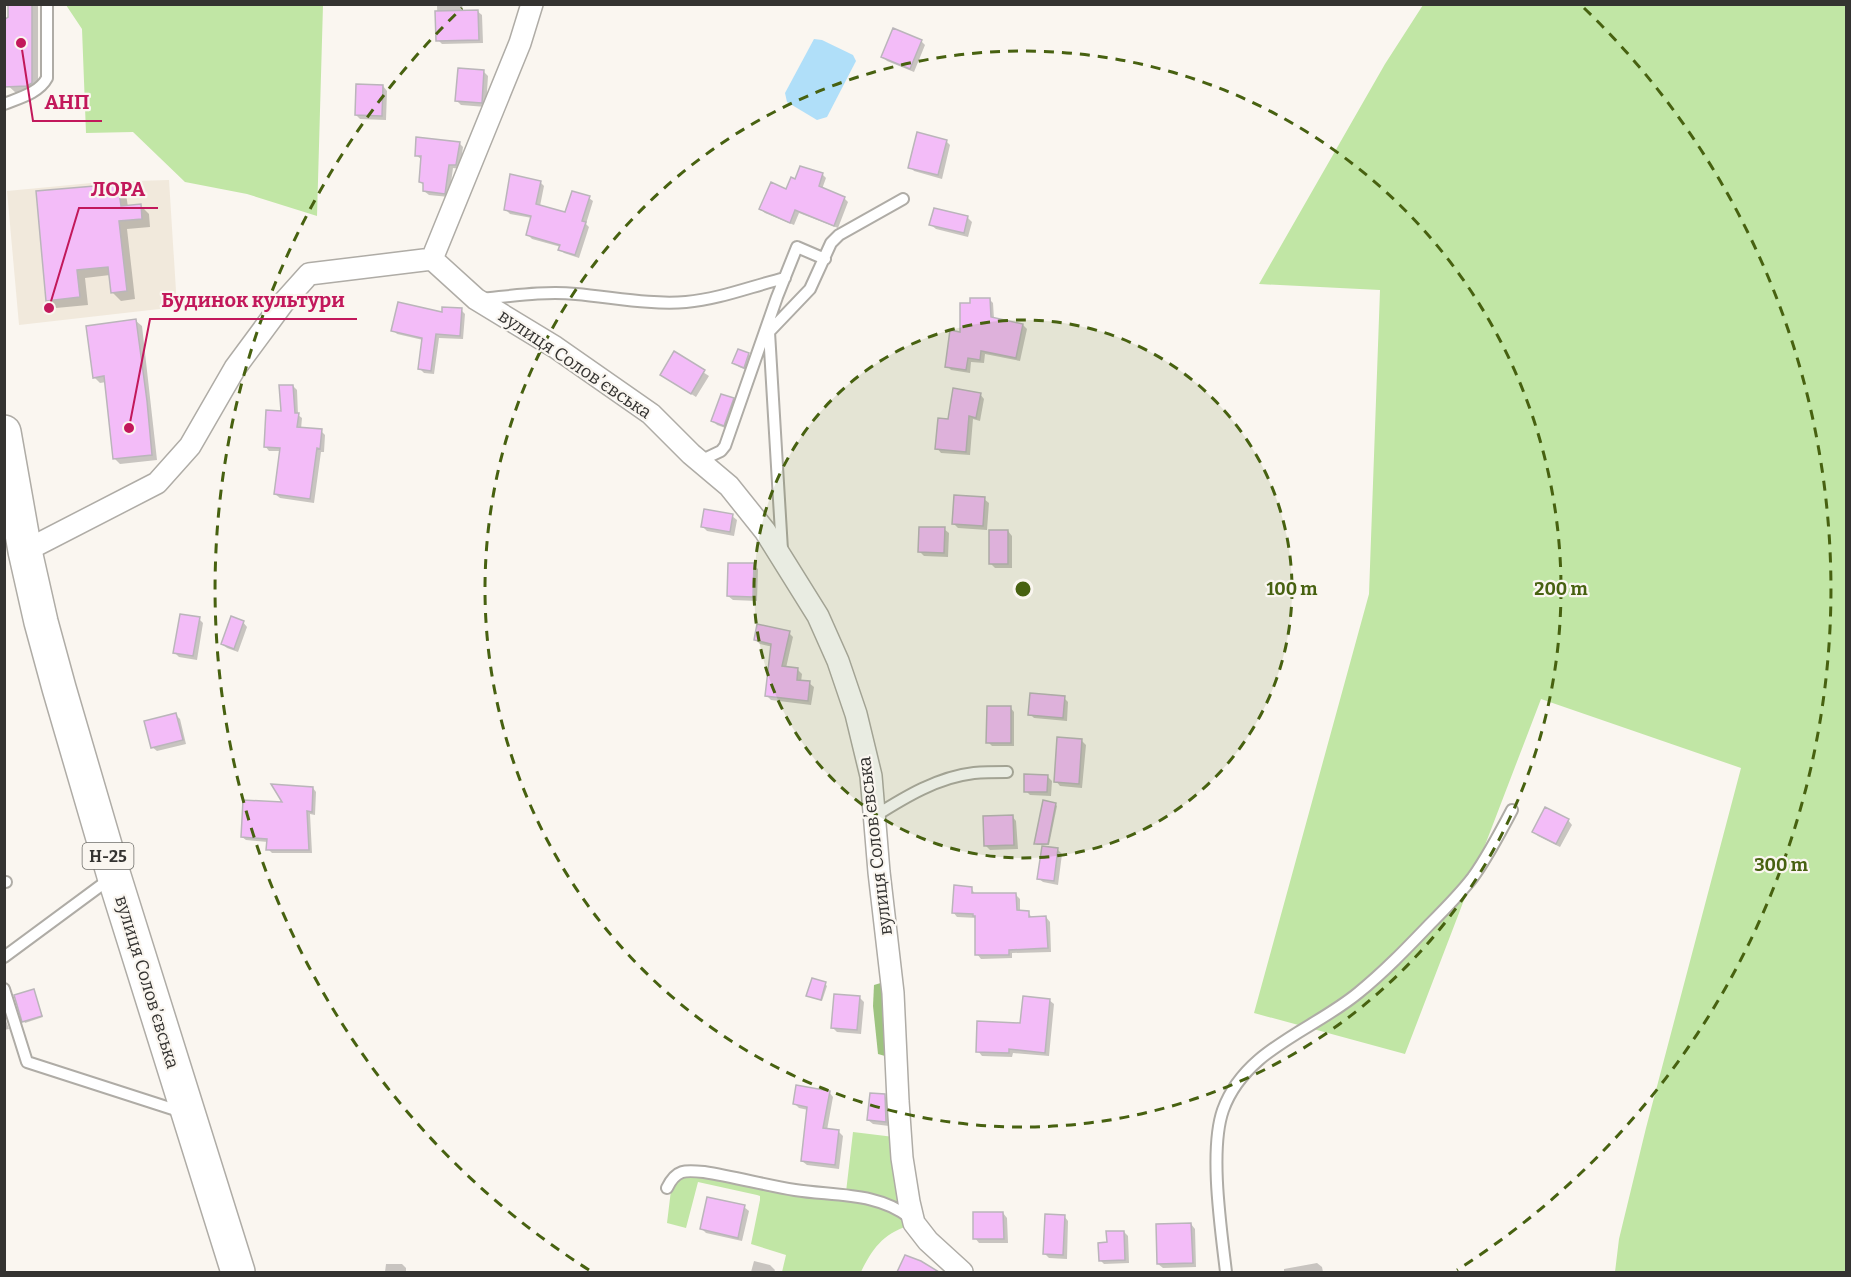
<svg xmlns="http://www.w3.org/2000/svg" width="1851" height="1277" viewBox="0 0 1851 1277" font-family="Bitter,serif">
	<rect width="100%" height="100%" fill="#faf6f0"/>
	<path fill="#f1e9dc" d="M169,180L177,307L19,325L7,191L102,182Z"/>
	<path fill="#c1e6a5" d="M66,5H323L317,216L247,194L185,182L133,132L86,133L82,29Z
		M1423,5H1846V1272H1615L1619,1239L1646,1128L1741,768L1541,699L1405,1054L1254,1013L1369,594L1380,290L1259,284L1385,64Z
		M853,1132L894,1137L903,1208L846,1192Z
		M690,1174L804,1195L881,1206L899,1215L908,1226C883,1234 872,1249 861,1272H782L786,1255L751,1244L760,1200V1196L757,1195L698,1182L686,1228L667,1223L671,1190L675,1181Z"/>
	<path fill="#9dc37f" d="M884,982L889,1052L885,1056L878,1054L873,1006L874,985Z"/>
	<path fill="#b0dff9" d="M814,39L822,40L853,55L856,61L827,117L817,120L787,102L785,93Z"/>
	<path fill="#0003" d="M9,4H38V90L34,93H16L4,82Z
		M437,4H462L463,11H477L482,15L483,43L442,44L438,40Z
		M921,41L925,45L914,72L887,61L883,57Z
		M483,71L488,76L486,107L461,105L457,101Z
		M383,86L387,91L386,120L360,119L356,115Z
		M946,141L950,145L942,179L914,171L910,167Z
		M459,143L463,147L460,169L453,168L449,197L429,195L424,191L425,186L420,182L422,160L416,155Z
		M822,174L826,178L822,189L844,198L848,202L838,228L799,213L794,225L765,213L761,209L787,191L796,181Z
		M540,182L544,186L540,206L566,214L589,198L593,201L586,224L589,227L579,258L564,253L560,249L561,247L532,239L528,235L532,218L510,214L506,210Z
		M118,185L126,194L128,207L141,206L149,214L150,227L127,229L135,299L121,301L112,292L110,275L85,278L88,305L56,308L48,300Z
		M967,217L972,222L968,237L936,229L931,225Z
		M989,299L993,303L994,319L1023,325L1027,329L1020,361L985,354L984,363L971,362L970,373L951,370L947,366L972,304Z
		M461,310L465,314L463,339L439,338L434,374L424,373L420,369L423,340L397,334L393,330L443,314Z
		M136,321L142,326L157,460L120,464L114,458L106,382L100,383L94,377Z
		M739,351L749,355L753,359L749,371L739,367L734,363Z
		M675,354L709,376L696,397L662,375Z
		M293,386L297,390L298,415L302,418L301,429L321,431L325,435L324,452H321L314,503L280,498L275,494L281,451H269L265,446Z
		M980,394L984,399L980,421L973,419L970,455L941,453L937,448L949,421Z
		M733,400L737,404L728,429L717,425L713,421Z
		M984,499L989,503L987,530L958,528L953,523Z
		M732,516L737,520L734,536L707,531L703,527Z
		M944,529L949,533L948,557L924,556L920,552Z
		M1008,531L1012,536V568H995L991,564Z
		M753,565L758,569L757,601L733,600L728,596Z
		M199,619L203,623L197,660L179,657L174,652Z
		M243,622L247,627L238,652L227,648L222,644Z
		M789,633L793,637L786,668L798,670L802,674L801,682L809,683L814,687L811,705L771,700L767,696L773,647L760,644L755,639Z
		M1064,698L1068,702L1067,721L1034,718L1030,714Z
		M1010,707L1014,712V746H992L988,742Z
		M175,714L180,719L186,744L157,751L152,747Z
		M1081,740L1086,745L1082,788L1060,786L1056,781Z
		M1047,776L1052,781L1051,796L1030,795L1026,791Z
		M313,788L316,792L315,815L310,814L312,853H272L268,849V842L246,840L242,837L285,803Z
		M1055,804L1057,806L1049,845H1037L1036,844Z
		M1012,816L1016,821L1018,849L990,850L986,846Z
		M1568,820L1572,825L1560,847L1538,836L1534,832Z
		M1058,850L1062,854L1058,885L1043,882L1038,878Z
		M971,888L975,894H1015L1020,899V911L1028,912L1032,918L1046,917L1050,922L1051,952L1012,953V958L981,959L977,954V918L957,917L953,912Z
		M825,984L827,986L822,1001L808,995Z
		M33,990L43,1017L25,1023L24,1021Z
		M859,997L864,1002L861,1034L837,1032L832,1027Z
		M1049,1000L1054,1004L1049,1056L1013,1053L1012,1057L982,1056L978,1051L1022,1024Z
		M4,1015L9,1029L4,1030Z
		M829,1092L833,1097L827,1130L838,1131L843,1136L839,1169L807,1165L802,1161L808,1110L799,1108L795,1104Z
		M884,1096L889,1100V1126L873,1124L868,1120Z
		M744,1207L749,1211L742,1241L706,1233L702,1229Z
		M1003,1213L1007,1218L1008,1243H979L975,1238Z
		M1064,1216L1068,1221L1067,1259L1049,1258L1045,1254Z
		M1191,1224L1195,1229L1196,1267L1163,1268L1158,1264Z
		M1124,1232L1128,1236L1129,1263L1104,1264L1100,1260L1108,1244Z
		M754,1261L770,1265L775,1270L774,1272H751Z
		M1317,1263L1322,1267L1323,1272H1284V1269Z
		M386,1264H402L406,1268V1272H385Z"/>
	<path fill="#f3bcf8" stroke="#bab5ba" stroke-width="1.5" d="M8,4H32V83L27,86L4,87V20L8,17Z
		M478,10L479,40L436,41L435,11Z
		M893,28L922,40L910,69L881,57Z
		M458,68L484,70L482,103L455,101Z
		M356,84L383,85L382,116L355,115Z
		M917,132L947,140L938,175L908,168Z
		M416,137L460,142L456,165H449L445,194L423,191V183L419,182L421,156H415Z
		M800,166L823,173L819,186L845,197L834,226L795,210L790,223L759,209L771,182L786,189L791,177L795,179Z
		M510,174L541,181L536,204L565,212L572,191L590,196L582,221L586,222L575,255L558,250L560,245L526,235L531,216L504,210Z
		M118,184L121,206L141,204L142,219L119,221L127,291L111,293L108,267L77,270L80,297L46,301L36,191Z
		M934,208L968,216L964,233L929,225Z
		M970,298H990L991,317L1023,324L1016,358L981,351L980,360L968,358L966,370L945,367L950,330L960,332V303H970Z
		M398,302L442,312V307L462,308L460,336L436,334L431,371L418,369L422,338L391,331Z
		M136,319L147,401L152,455L113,459L104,376L93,378L86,326Z
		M738,349L749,353L744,368L732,363Z
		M674,351L705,370L691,394L660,375Z
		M279,385H293L295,413H299L297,427L322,429L320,449L317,448L310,499L274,494L280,448L264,447L266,410L281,411Z
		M953,388L981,393L976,418L969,416L966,452L935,449L938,418L948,419Z
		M721,394L734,398L724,426L711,421Z
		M954,495L985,497L983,526L952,524Z
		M704,509L733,514L730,532L701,527Z
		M919,527H945L944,553L918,552Z
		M989,530H1008V564H989Z
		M728,563H754L753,597L727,596Z
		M180,614L200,617L193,656L173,653Z
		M231,616L244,621L234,649L221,644Z
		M757,624L790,631L782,666L798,668L797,680L810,681L808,701L765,696L771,644L754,640Z
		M1030,693L1065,696L1063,718L1028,715Z
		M987,706H1011V743H986Z
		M176,713L183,740L151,748L144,721Z
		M1057,737L1082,739L1079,784L1054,782Z
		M1024,774L1048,775L1047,792H1024Z
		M271,784L313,787L312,812L307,811L309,850H266L267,839L241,837L243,800L282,802Z
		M1043,800L1056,803L1048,844H1034Z
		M1545,807L1569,819L1556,844L1532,832Z
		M1013,815L1014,845L984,846L983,816Z
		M1042,846L1058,848L1054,881L1037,879Z
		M954,885L972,887V893H1016L1017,910L1029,911V917L1046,916L1048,948L1009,950V955H975V916H973V914L952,913Z
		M812,978L826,982L821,1000L806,996Z
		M34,989L42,1016L22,1022L14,995Z
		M834,994L860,996L857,1030L831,1028Z
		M1023,996L1050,999L1045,1053L1009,1049V1053L976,1052L977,1021L1020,1023Z
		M796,1085L830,1091L823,1128L839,1130L835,1165L801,1161L807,1107L793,1104Z
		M870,1093L885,1094L886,1122L867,1120Z
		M707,1197L745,1205L738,1238L700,1229Z
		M973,1212H1003L1004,1239H973Z
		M1045,1214L1065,1215L1063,1255L1043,1254Z
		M1191,1223L1193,1263L1157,1264L1156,1224Z
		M1106,1231H1124L1125,1260L1099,1261L1098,1243L1107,1242Z
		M905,1255L921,1261L939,1272H897Z"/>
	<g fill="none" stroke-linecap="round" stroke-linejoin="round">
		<defs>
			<path id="service" d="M4,104C19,98 39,93 47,78V4
				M480,299C512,296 544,291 576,294C612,297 650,305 686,302C720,299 752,286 785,278
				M769,332L782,550
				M767,334L810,289L831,243L839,235L903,199
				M700,461L721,451L725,446L777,297L797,247L825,259
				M875,816C905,797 938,777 974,773C985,772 996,772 1007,772
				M4,882H6
				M4,957L111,878
				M4,989L27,1062L182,1112
				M667,1188C676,1169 685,1170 704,1172C735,1177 765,1185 795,1190C833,1196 879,1192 910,1218
				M1226,1272C1221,1229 1209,1150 1223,1110C1245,1049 1312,1031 1358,993C1384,972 1407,948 1430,924C1445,909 1460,894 1473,877C1488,856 1500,833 1512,810"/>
			<path id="minor" d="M432,259L476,299L555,347L651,414L691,454L729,486L765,531L818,616L838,661L856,714L871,776L879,872L893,993L898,1101L902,1158L909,1202L914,1223L928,1241L962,1272
				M25,551L157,483L190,446L235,368L283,303L309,274L432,259L520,43L532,4"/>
			<path id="primary" d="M4,432L25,551L41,622L59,688L114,876L238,1272"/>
		</defs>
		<use href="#service" stroke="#afaca6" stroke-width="14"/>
		<use href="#minor" stroke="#afaca6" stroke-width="24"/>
		<use href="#primary" stroke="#afaca6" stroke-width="36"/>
		<use href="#service" stroke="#fff" stroke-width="10"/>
		<use href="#minor" stroke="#fff" stroke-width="21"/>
		<use href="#primary" stroke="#fff" stroke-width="33"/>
	</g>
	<circle cx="1023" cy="589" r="269" fill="#476110" fill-opacity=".12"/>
	<g fill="none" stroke="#476110" stroke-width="3" stroke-dasharray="10 8">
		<circle cx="1023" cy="589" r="269"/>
		<circle cx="1023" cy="589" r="538"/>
		<path d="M589 1270A807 807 0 0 1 462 8M1584 8A807 807 0 0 1 1457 1270"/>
	</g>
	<g text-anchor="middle" stroke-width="4.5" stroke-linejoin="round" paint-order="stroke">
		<rect fill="#faf6f0" stroke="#6f6e6a" stroke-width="1.5" x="82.5" y="843" width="51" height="26" rx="4.5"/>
		<g font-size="16" font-weight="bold" fill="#343331">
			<text x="108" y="862">Н-25</text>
		</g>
		<g font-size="18" fill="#343331" stroke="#faf6f0">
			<text transform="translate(575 364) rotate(34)" y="6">вулиця Соловʼєвська</text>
			<text transform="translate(875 846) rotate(-97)" y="6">вулиця Соловʼєвська</text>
			<text transform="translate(147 982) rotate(73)" y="6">вулиця Соловʼєвська</text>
		</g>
	</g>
	<circle cx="1023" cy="589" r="9" fill="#476110" stroke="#faf6f0" stroke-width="3"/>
	<g font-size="18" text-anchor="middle" font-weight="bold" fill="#476110" stroke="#faf6f0" stroke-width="4.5" stroke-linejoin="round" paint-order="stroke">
		<text x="1292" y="595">100 m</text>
		<text x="1561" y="595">200 m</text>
		<text x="1781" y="871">300 m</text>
	</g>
	<path fill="none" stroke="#c2185b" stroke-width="2" d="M21 43L33 121H102M49 308L79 208H158M129 428L150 319H357"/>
	<g fill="#c2185b" stroke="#faf6f0" stroke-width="2">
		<circle cx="21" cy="43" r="6"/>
		<circle cx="49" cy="308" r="6"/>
		<circle cx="129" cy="428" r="6"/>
	</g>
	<g font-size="20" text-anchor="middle" font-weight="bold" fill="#c2185b" stroke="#faf6f0" stroke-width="4.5" stroke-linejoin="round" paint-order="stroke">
		<text x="67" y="109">АНП</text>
		<text x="118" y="196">ЛОРА</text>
		<text x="253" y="307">Будинок культури</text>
	</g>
	<rect width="1851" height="1277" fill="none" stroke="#343331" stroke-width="12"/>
</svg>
